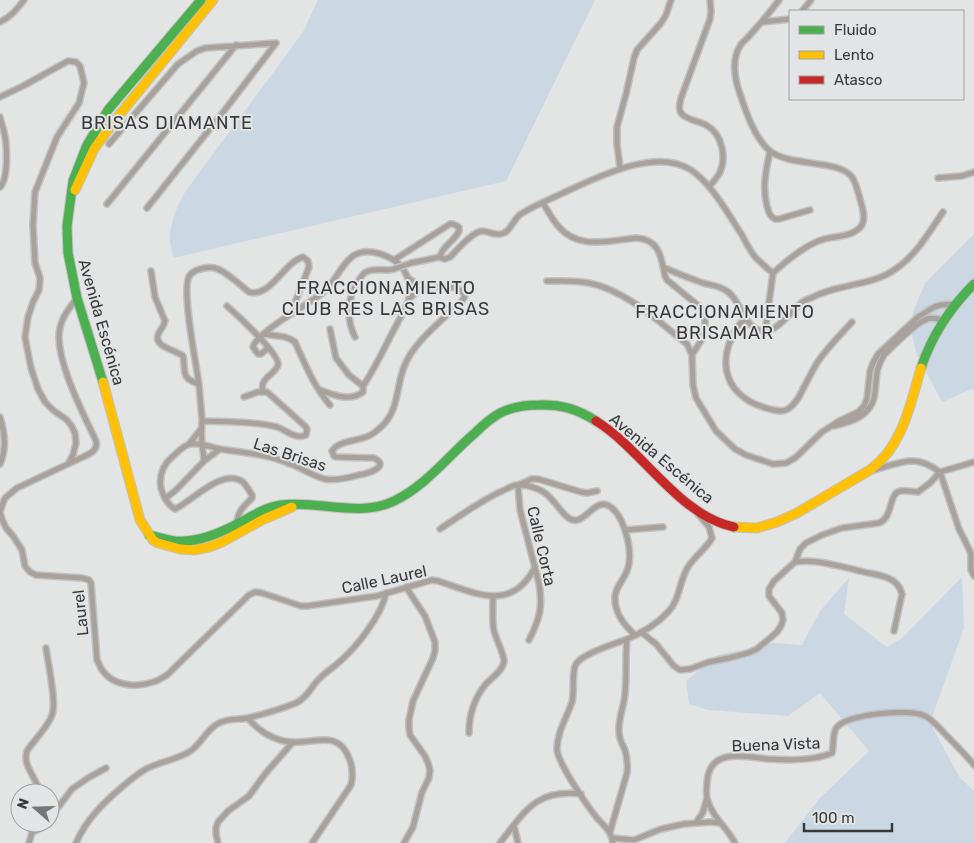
<svg xmlns="http://www.w3.org/2000/svg" width="974" height="843" viewBox="0 0 974 843" font-family="Rubik,sans-serif">
	<rect width="100%" height="100%" fill="#e3e4e4"/>
	<path fill="#cbd8e3" d="M318,0H595L506,181L173,258C172,252 171,247 170,242C169,224 177,207 185,192L303,32Z
		M974,234V388L942,402L917,355L912,335L913,312L925,283Z
		M962,577L964,628L930,723L960,778L974,791V843H786L787,840L820,798L869,751L820,693L788,716L708,710L689,704L686,681L718,655L774,643L802,645L820,611L849,578L844,614L887,647L901,639Z"/>
	<g fill="none" stroke-linecap="round" stroke-linejoin="round">
		<defs>
			<path id="street" d="M802,11L811,0
				M0,22C11,17 17,9 24,0
				M762,22L790,19
				M0,97L23,86L68,61L76,62L80,66L84,83L79,103L57,137L35,192L33,225L35,263L40,278L39,290L33,302L28,317L25,337L31,368L38,389L45,402L54,411L66,419L71,425L75,433L76,443L73,455L68,464
				M0,117C1,122 3,127 4,132C7,144 9,178 0,187
				M109,144L178,64L197,51L205,48L276,43
				M770,151C766,170 762,187 767,206C769,212 769,216 775,219H779L810,210
				M620,168L617,144V127L626,94L634,58L637,50L661,23L666,15L671,0
				M938,178L962,176L974,172
				M709,187C712,183 716,179 719,174C727,159 723,134 706,125C699,121 686,120 681,113C678,109 680,102 681,98L710,19L711,12L710,0
				M543,203C548,211 552,219 558,226C579,251 610,240 637,238C660,240 661,257 665,276L667,280L700,307L705,319V326L702,339L692,355L693,385L696,398L716,431L735,449L746,455L773,464L786,463L795,458L822,432L839,421L858,412L864,406L867,399L870,371L873,363L878,354L918,317L934,307L941,305L954,304
				M107,204L236,45
				M147,208L224,111L276,43
				M394,260L450,224H453L459,227V231C454,242 442,246 440,257C444,260 446,259 450,257C457,250 472,232 482,231C489,231 496,237 504,233C512,229 514,218 521,214C535,205 551,199 565,192C598,177 656,147 691,170C712,184 728,214 742,235C746,243 750,251 756,258C761,263 767,268 773,273
				M411,263L440,257
				M663,267C676,273 689,278 703,283C711,285 721,286 728,292C742,302 742,326 762,331C774,335 792,311 801,303C804,301 807,299 811,298C838,283 872,287 897,268C917,254 929,232 943,212
				M151,271L155,297L165,321C164,327 160,329 158,335C154,347 176,350 183,356C186,372 180,378 199,384
				M547,281C561,281 575,280 589,283C625,290 658,321 687,344L692,355
				M77,298C70,307 62,317 60,328C53,356 84,415 96,441C98,450 91,453 85,456L17,488L5,498L3,503L0,512L2,519L6,528L13,536L22,550L25,566L30,572L36,575L82,578L89,580L91,583L97,660C99,663 100,667 102,670C113,686 136,688 153,682C158,681 162,678 167,675L249,595L255,592L262,593L301,606H307L377,596L432,580L438,581C475,593 512,613 535,567
				M409,299L423,286
				M227,306C236,314 281,355 278,365C275,375 259,378 263,391
				M745,318C715,351 719,395 766,408C773,410 782,413 788,409C796,404 800,395 804,387C809,378 813,369 819,360C828,347 841,334 852,322
				M765,332L773,273C785,262 807,244 824,239C836,236 854,237 862,225C866,217 862,207 860,199C858,192 856,183 852,177C839,159 790,167 770,151C755,139 746,112 740,94C735,80 731,61 740,46C742,42 747,39 750,35C760,24 770,12 779,0
				M264,334C275,336 286,335 295,342C305,364 314,387 330,405
				M355,337C346,319 347,297 359,280C361,277 363,273 366,272C375,267 385,272 394,269
				M268,348L261,354H258L253,347C257,332 307,305 321,294C336,283 343,258 359,253C370,250 383,254 392,259C405,266 413,284 409,298C407,308 400,317 396,326C385,346 376,367 363,386L349,375L336,358L330,329
				M320,390C333,395 350,402 363,392V386
				M0,417C5,433 7,449 0,464
				M202,421C224,422 256,421 277,427C286,430 296,440 306,435L307,429L305,426L267,392H258L244,397
				M833,426C853,422 873,415 875,392C877,376 875,370 884,355C893,346 917,322 927,319C932,317 937,319 943,320
				M189,444L201,429
				M204,461L220,449
				M874,470C886,467 902,460 914,461C923,461 933,467 940,472
				M940,472L959,529L969,549L971,554V570L974,576
				M940,472L974,462
				M166,498L176,490L204,461C204,455 202,449 202,442C201,435 202,427 202,419C201,408 200,396 199,385C197,367 180,286 190,275C196,268 210,266 218,269C229,274 240,285 249,292C271,298 284,262 303,257L308,261L309,267L296,300L293,313
				M236,525C239,509 242,509 252,498V495C249,491 247,486 243,482C223,467 192,501 175,509C168,505 163,496 161,488C159,476 163,465 172,457C177,453 184,445 190,444C200,442 210,447 220,449C244,453 268,454 290,464C302,468 312,476 325,479C336,481 348,478 359,475C365,474 392,467 374,458L336,457L334,456L332,451C338,441 356,441 366,437C372,435 378,430 382,426C399,410 396,387 404,367C412,346 432,329 448,314C454,309 460,305 464,298L465,295C455,281 436,290 422,286C417,284 412,281 408,278
				M440,529C460,516 480,501 502,491C507,489 511,486 516,485C525,484 538,488 545,493C553,499 559,509 566,516C584,533 594,492 612,508C625,519 633,552 628,568C625,579 614,588 615,599C615,614 625,626 635,635
				M625,530L663,527
				M795,562C817,559 839,566 860,571C870,574 881,574 890,579C897,582 900,587 902,594L894,631
				M641,632L656,644L674,666L680,670L690,669L709,662L729,658L748,653L757,649L770,638L777,632L781,626L783,620L782,613L769,596V589L774,581L795,562L800,549L806,543L822,535L842,528L879,523C894,517 888,492 901,491C906,490 912,492 918,492L930,483L940,472
				M529,640C540,618 543,607 539,583L520,510L518,485L532,479H538L581,492L587,493L597,491
				M248,718C258,731 275,741 291,742C314,744 338,729 349,758C353,767 353,776 351,785L312,843
				M469,733C469,716 474,699 485,685C491,678 503,671 504,661C504,654 496,639 494,631C492,620 493,608 493,596
				M40,793C37,778 22,766 27,751C34,740 48,727 52,715C57,703 48,663 46,648
				M50,818L72,789L88,778L106,768
				M696,823L703,812L707,798
				M514,826L518,843
				M33,832L42,827L46,823
				M610,832L627,773C628,765 627,758 625,750C622,744 619,739 619,732C618,719 624,706 625,694C627,676 625,657 627,639
				M612,838L634,840L661,829L684,824L710,822L720,823
				M29,843L35,823
				M76,843C86,820 103,803 122,787C129,781 137,774 146,769C161,761 178,760 192,750C202,742 207,729 219,723C228,718 239,720 248,718C264,714 281,709 296,703C307,698 311,687 319,679C325,673 331,669 337,664C356,648 381,617 386,593
				M218,843L216,834V828L218,822L228,811L249,796L265,774L293,742
				M404,843L413,827L422,792L429,778L430,770L428,763L425,756L410,735L409,728V720L413,701L433,658L435,650V642L425,616L406,587
				M500,843C525,811 536,789 581,794
				M613,843C612,832 604,826 597,818C588,807 557,762 557,749C557,732 567,717 572,702C575,690 571,673 576,664C583,653 615,644 627,639C642,633 657,624 668,612C680,600 679,581 688,567C695,556 706,549 712,538L709,527L698,514
				M735,843C727,827 711,816 707,798C706,791 707,781 708,775C715,748 747,757 768,759C787,760 814,761 832,753C834,746 832,732 837,727C848,714 910,708 925,716C933,720 939,728 945,734C955,744 965,754 974,765"/>
			<path id="fast" d="M921,368C932,335 950,308 974,284
				M103,382L77,298L68,253L67,226L73,181L87,145L108,110L201,0
				M149,535C158,537 166,540 175,541C199,543 222,532 243,521C255,514 267,507 281,505C318,500 359,518 394,501C426,486 449,455 475,433C483,425 492,417 502,412C513,407 527,405 539,405C561,404 577,409 596,421"/>
			<path id="slow" d="M75,190L94,149L112,124L213,0
				M103,382L140,520L153,540L158,543L180,549L194,550L209,547L222,542L262,520L292,507
				M734,527L757,528L777,522L797,513L870,470C903,446 910,405 921,368"/>
			<path id="jam" d="M596,421C642,449 679,516 734,527"/>
		</defs>
		<use href="#street" stroke="#c1c2c2" stroke-width="8"/>
		<use href="#fast" stroke="#c1c2c2" stroke-width="11"/>
		<use href="#slow" stroke="#c1c2c2" stroke-width="11"/>
		<use href="#jam" stroke="#c1c2c2" stroke-width="11"/>
		<use href="#street" stroke="#a8a19c" stroke-width="5"/>
		<use href="#fast" stroke="#4caf50" stroke-width="9"/>
		<use href="#slow" stroke="#ffc107" stroke-width="9"/>
		<use href="#jam" stroke="#c62828" stroke-width="9"/>
		<defs>
			<path id="street-bridge" d="M394,269L411,263"/>
		</defs>
		<use href="#street-bridge" stroke="#c1c2c2" stroke-width="8" stroke-linecap="butt"/>
		<use href="#street-bridge" stroke="#a8a19c" stroke-width="5"/>
	</g>
	<g text-anchor="middle" stroke-width="4" stroke-linejoin="round" paint-order="stroke">
		<g font-size="16" fill="#39393a" stroke="#e2e4e5">
			<text transform="translate(102 322) rotate(74)" y="6">Avenida Escénica</text>
			<text transform="translate(290 454) rotate(18)" y="6">Las Brisas</text>
			<text transform="translate(662 458) rotate(40)" y="6">Avenida Escénica</text>
			<text transform="translate(542 546) rotate(77)" y="6">Calle Corta</text>
			<text transform="translate(384 579) rotate(-12)" y="6">Calle Laurel</text>
			<text transform="translate(80 613) rotate(-96)" y="6">Laurel</text>
			<text transform="translate(776 744) rotate(-2)" y="6">Buena Vista</text>
		</g>
		<g font-size="18" letter-spacing="1" fill="#39393a" stroke="#e2e4e5">
			<text x="167" y="129">BRISAS DIAMANTE</text>
			<text x="386" y="294">FRACCIONAMIENTO<tspan x="386" dy="21">CLUB RES LAS BRISAS</tspan></text>
			<text x="725" y="318">FRACCIONAMIENTO<tspan x="725" dy="21">BRISAMAR</tspan></text>
		</g>
	</g>
	<rect x="789" y="10" width="175" height="90" fill="#e2e4e5" stroke="#9ea0a1"/>
	<rect x="799" y="26" width="25" height="8" fill="#4caf50" stroke="#9ea0a1"/>
	<text x="834" y="35" font-size="15" fill="#39393a">Fluido</text>
	<rect x="799" y="51" width="25" height="8" fill="#ffc107" stroke="#9ea0a1"/>
	<text x="834" y="60" font-size="15" fill="#39393a">Lento</text>
	<rect x="799" y="76" width="25" height="8" fill="#c62828" stroke="#9ea0a1"/>
	<text x="834" y="85" font-size="15" fill="#39393a">Atasco</text>
	<g transform="translate(35 808) rotate(290)"><circle r="24" fill="#e2e4e5" stroke="#9ea0a1"/>
	<path d="M0-4L9 19L0 12L-9 19Z" fill="#747576"/>
	<text y="-8" font-size="14" font-weight="bold" text-anchor="middle" fill="#39393a">N</text>
	</g>
	<path d="M804 823v8h88v-8" fill="none" stroke="#39393a" stroke-width="2.5"/>
	<text x="812" y="823" font-size="15" fill="#39393a" stroke="#e2e4e5" stroke-width="4" paint-order="stroke">100 m</text>
</svg>
